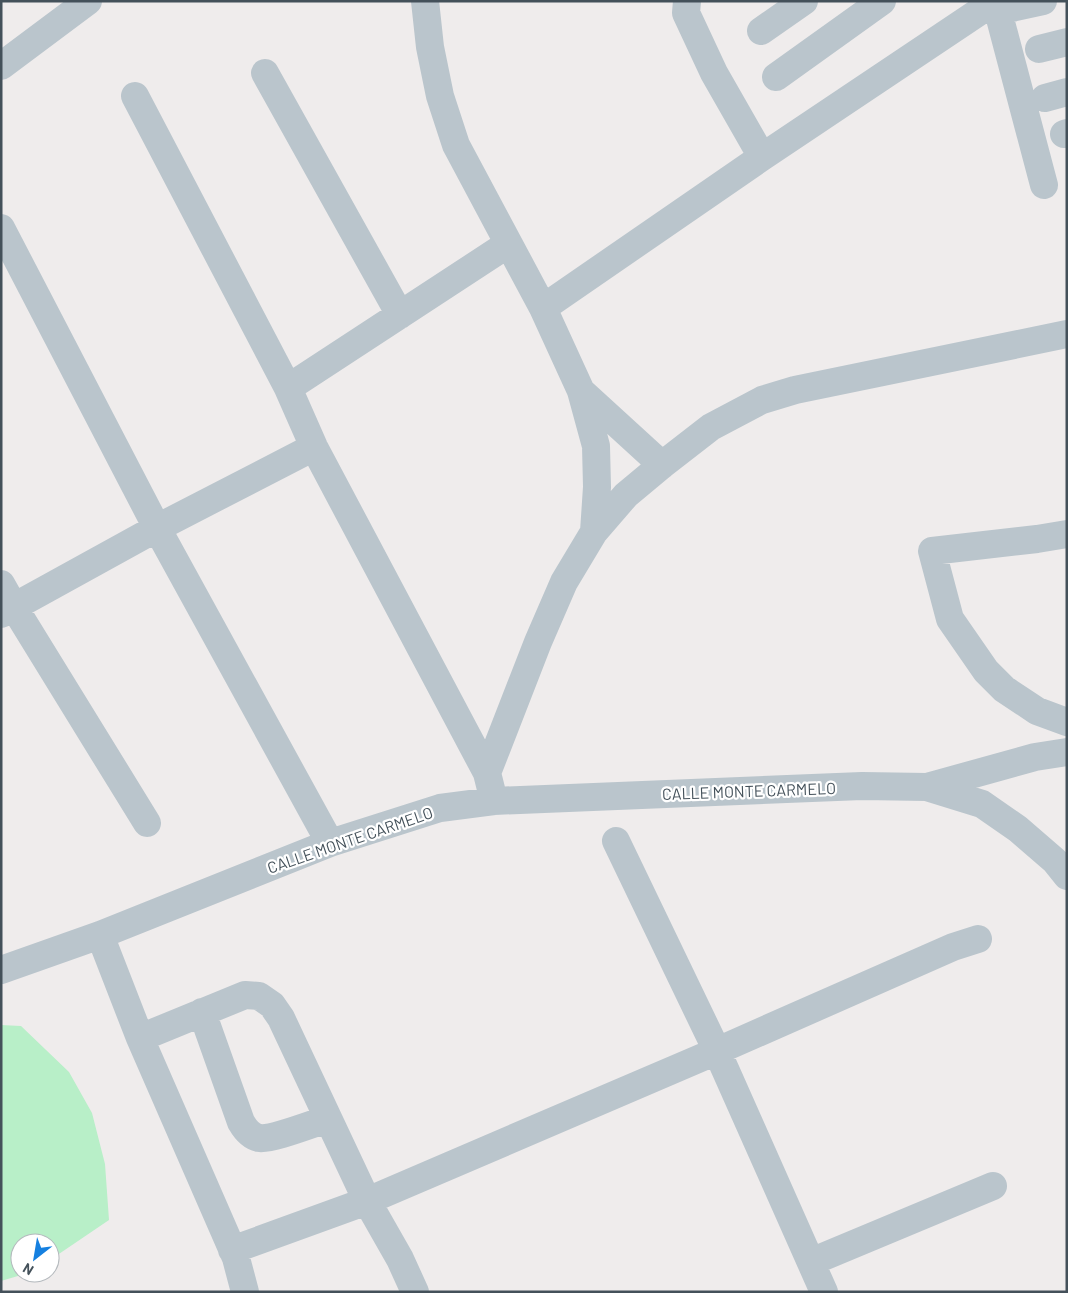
<svg xmlns="http://www.w3.org/2000/svg" width="1068" height="1293" viewBox="0 0 1068 1293" font-family="Barlow,sans-serif">
	<rect width="100%" height="100%" fill="#efecec"/>
	<path fill="#b8efc8" d="M1,1025L21,1026L69,1072L92,1113L105,1164L109,1220L50,1260V1243H20V1273H28L1,1281Z"/>
	<g fill="none" stroke-linecap="round" stroke-linejoin="round">
		<path stroke="#bac5cc" stroke-width="28" d="M425,1L430,47L440,96L456,145L543,308L581,391L596,446L597,487L594,532
			M687,1L686,13L714,73L762,157
			M997,1L998,11L1044,185
			M998,11L1043,1
			M761,31L804,1
			M1039,49L1067,42
			M1,66L88,1
			M265,73L400,315
			M776,77L882,1
			M135,96L288,388L314,447L487,773L494,801
			M1045,98L1067,92
			M1064,134L1067,133
			M1,228L157,528L330,843
			M543,308L762,157L995,1
			M288,388L508,244
			M581,391L662,465
			M1067,534L1037,539L932,551L950,619L986,671L1004,689L1037,711L1067,722
			M1,584L14,607L147,823
			M1,614L157,528L314,447
			M487,773L538,642L564,582L594,532L626,495L662,465L711,427L762,400L795,390L1067,334
			M927,787L982,804L1018,829L1055,861L1067,876
			M616,841L717,1051L824,1292
			M100,935L140,1038L236,1258L245,1292
			M1,970L100,935L330,843L440,808L494,801L862,786L927,787L1035,757L1067,752
			M202,1012L241,1122C245,1129 250,1136 259,1138C272,1140 314,1123 328,1119
			M140,1038L245,995L259,996L272,1005L281,1018L367,1201L400,1259L415,1292
			M232,1250L367,1201L717,1051L953,947L978,939
			M811,1262L993,1186"/>
	</g>
	<g text-anchor="middle" stroke-width="4.5" stroke-linejoin="round" paint-order="stroke">
		<g font-size="16" fill="#44515a" stroke="#fff">
			<text transform="translate(749 791) rotate(-2)" y="6">CALLE MONTE CARMELO</text>
			<text transform="translate(350 840) rotate(-19)" y="6">CALLE MONTE CARMELO</text>
		</g>
	</g>
	<rect width="1068" height="1293" fill="none" stroke="#44515a" stroke-width="5"/>
	<g transform="translate(35 1258) rotate(211)"><circle r="24" fill="#ffffff" stroke="#b4b9bd"/>
	<path d="M0-4L9 19L0 12L-9 19Z" fill="#1580e0"/>
	<text y="-8" font-size="14" font-weight="bold" text-anchor="middle" fill="#44515a">N</text>
	</g>
</svg>
